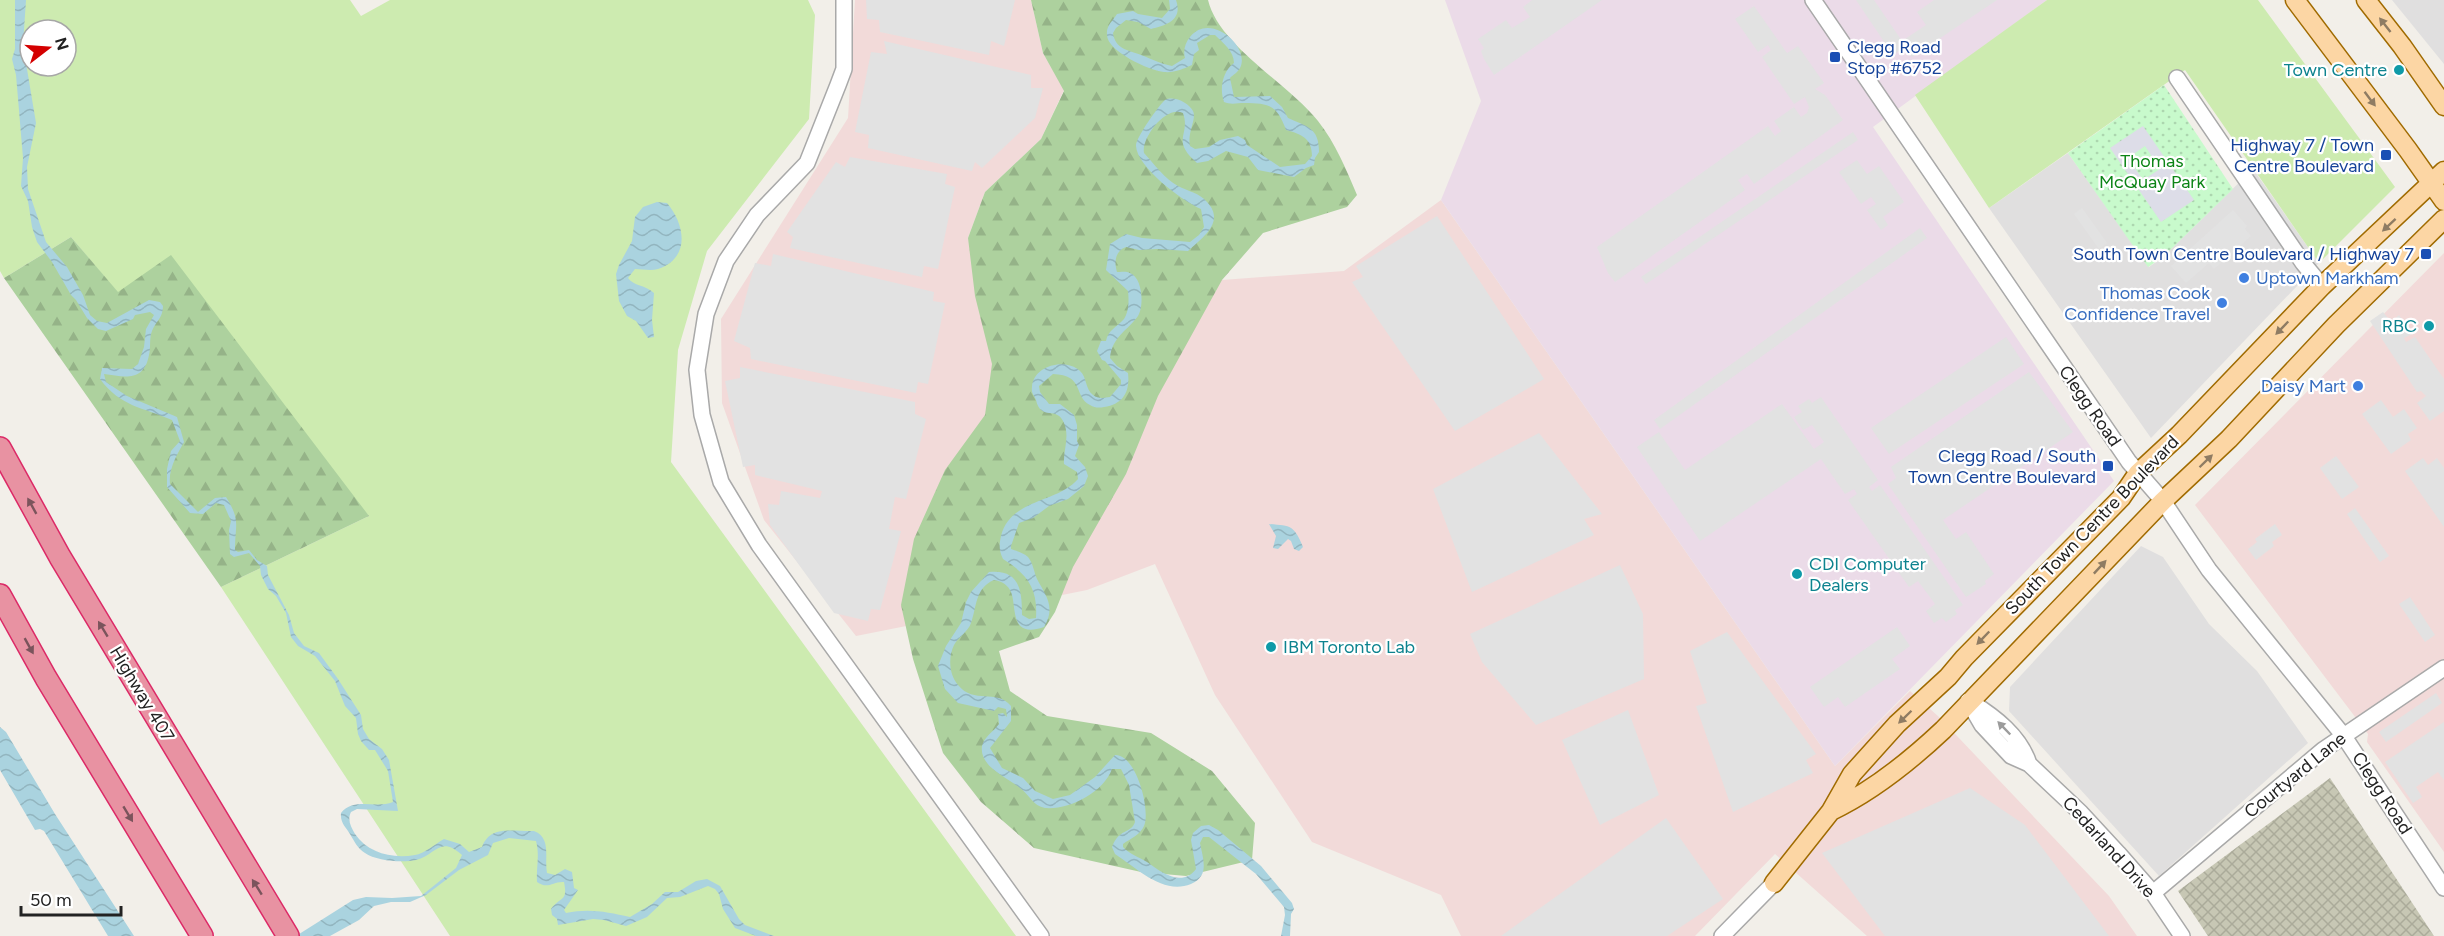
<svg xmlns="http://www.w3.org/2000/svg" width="2444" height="936" viewBox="0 0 2444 936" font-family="Figtree,sans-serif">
	<defs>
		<pattern id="construction-cross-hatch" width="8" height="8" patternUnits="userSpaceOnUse" patternTransform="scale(1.5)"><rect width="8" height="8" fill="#c7c7b4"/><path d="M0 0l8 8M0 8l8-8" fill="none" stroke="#abab9a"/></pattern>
		<pattern id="forest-firs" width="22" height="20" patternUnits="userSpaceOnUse" patternTransform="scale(1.5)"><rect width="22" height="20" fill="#add19e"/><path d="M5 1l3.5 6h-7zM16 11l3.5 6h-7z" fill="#95b388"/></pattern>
		<pattern id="park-dots" width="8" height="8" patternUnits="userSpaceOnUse" patternTransform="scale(1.5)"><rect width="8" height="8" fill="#c8facc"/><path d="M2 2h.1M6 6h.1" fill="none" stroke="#acd6af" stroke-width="1.8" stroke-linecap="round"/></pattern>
		<pattern id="water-waves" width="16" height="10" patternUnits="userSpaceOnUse" patternTransform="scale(1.5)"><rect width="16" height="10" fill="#aad3df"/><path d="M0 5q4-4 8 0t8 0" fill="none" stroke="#92b5bf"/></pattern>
	</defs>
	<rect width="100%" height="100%" fill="#f2efe9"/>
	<path fill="#e0dfdf" d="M2392,0H2444V64Z
		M2068,153L2149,267L2163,257L2253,169L2319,263L2151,438L1989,208Z
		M2141,546L2163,557L2209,624L2257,671L2308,743L2159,876L2009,711L2010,687Z"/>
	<path fill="#f2dad9" d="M855,0H1031L1043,53L1064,90L1041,139L985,192L968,238L1222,280L1344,271L1441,200L1835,766L1910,691L1939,717L2109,896L2137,936H1867L1775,854L1695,936H1461L1441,895L1312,842L1215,695L1155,564L1087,590L856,636L764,520L722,403L721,319L848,118Z
		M2444,253V852L2367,742L2368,734L2195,505Z"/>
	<path fill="#ebdbe8" d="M1445,0H2047L1873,127L2114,481L1835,766L1441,200L1481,101Z"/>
	<path fill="url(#construction-cross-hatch)" d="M2330,778L2434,936H2208L2178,891Z"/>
	<path fill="#cdebb0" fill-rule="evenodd" d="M0,0H350L361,16L390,0H808L815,15L809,119L707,251L678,350L671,462L1016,936H450L221,587L369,516L118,293L71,237L4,278L0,271ZM30,30H66V66H30Z
		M2047,0H2258L2395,187L2319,263L2185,70L1989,208L1915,95Z"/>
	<path fill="url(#forest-firs)" d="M1031,0H1208C1219,46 1289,84 1318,121C1336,144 1346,169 1357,195L1347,207L1263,233L1222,280L1158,396L1126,474L1073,567L1055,612L1039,637L999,651L1010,691L1047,716L1151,733L1212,771L1255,823L1252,860L1186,876L1141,872L1034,848L981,802L943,753L913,659L901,605L914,539L945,470L985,415L992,364L975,296L968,238L985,192L1041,139L1064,91L1043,53Z
		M71,237L118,292L171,255L369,516L221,587L4,278Z"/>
	<path fill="url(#park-dots)" d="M2164,85L2233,189L2163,257L2148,267L2068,153Z"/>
	<path fill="#e2e2e2" d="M866,0H1015L1004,46L991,41L989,55L880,32L879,20L867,19Z
		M1532,0H1602L1494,75L1484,59L1481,51L1484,48L1478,39L1506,20L1512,28L1530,17L1523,7Z
		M1856,0H1874L1902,41L1926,25L1917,12L1934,0H1997L1912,57L1905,47L1893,55Z
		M1754,6L1787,53L1798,46L1824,83L1815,89L1825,95L1843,120L1754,184L1747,174L1738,180L1745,190L1615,282L1608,273L1597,247L1768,126L1775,136L1781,131L1774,121L1794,107L1801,117L1807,113L1809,107L1805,97L1794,104L1762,57L1771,50L1768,45L1758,52L1735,19Z
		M884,41L1031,75V88H1043L1035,118L982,168L975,162L972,171L868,148L869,135L855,132L871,52L887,54Z
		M1853,132L1858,140L1646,284L1641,277Z
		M850,157L947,174L945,184L955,187L938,269L924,266L922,277L790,248L793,237L787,232L836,162L845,167Z
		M1857,160L1867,174L1879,166L1904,202L1883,217L1888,225L1881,230L1867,210L1876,204L1871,197L1861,204L1839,172Z
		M2082,208L2107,243L2099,249L2074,214Z
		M2233,210L2247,226L2245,229L2251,236L2214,269L2209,263L2186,283L2171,266Z
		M1437,216L1544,379L1455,431L1352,282L1363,277L1356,266Z
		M1920,228L1927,238L1660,429L1654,420Z
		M773,254L934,292L933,301L945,303L928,384L918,382L916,393L751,359L750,348L734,341L755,263L771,266Z
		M2383,312L2391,322L2399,315L2412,334L2404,338L2406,342L2415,337L2444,379V411L2430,421L2417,403L2426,396L2421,391L2417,392L2370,321Z
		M2006,337L2024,364L1889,454L1871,428Z
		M740,367L915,402V414L926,419L906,499L895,497L889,529L901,531L880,610L871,609L868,621L834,613L770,525L768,504L779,505L781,491L820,498L822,491L755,475V465L743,467L725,381L740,378Z
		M2029,372L2073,432L1943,520L1956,539L1966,532L1994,574L1985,581L1986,584L1966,597L1888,484L1896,478L1891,467Z
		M1821,397L1878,480L1869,487L1872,491L1880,485L1963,605L1955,610L1957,614L1946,622L1942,618L1934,623L1926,611L1935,604L1918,581L1909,587L1848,500L1857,494L1854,489L1845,494L1821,459L1700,541L1637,447L1659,432L1685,470L1782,404L1814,449L1824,442L1812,425L1803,430L1794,417L1802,412L1798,406L1809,399L1812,403Z
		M2381,400L2393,417L2404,409L2417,428L2408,434L2411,440L2391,454L2362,414Z
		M1539,433L1602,514L1584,519L1594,535L1472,592L1433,489Z
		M2336,456L2359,487L2342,499L2320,468Z
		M2423,458L2428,465L2437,458L2444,468V527L2405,471Z
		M2355,508L2389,556L2380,562L2347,514Z
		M2275,524L2282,535L2272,542L2274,546L2256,560L2248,549L2257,542L2255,539Z
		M1620,565L1643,614L1644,679L1536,725L1482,662L1470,634Z
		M2410,597L2435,635L2425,642L2399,604Z
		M1897,627L1910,646L1892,659L1900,669L1845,707L1838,697L1824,707L1810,687Z
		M1727,632L1816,754L1806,760L1813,773L1733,812L1696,706L1707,703L1690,651Z
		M2436,693L2442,703L2386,742L2379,732Z
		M1628,710L1659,795L1600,825L1562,740Z
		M2444,722V780L2438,772L2416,787L2422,797L2413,803L2385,762Z
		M1970,788L2025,825L2109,936H1885L1822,853Z
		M1666,818L1723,899L1667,936H1501Z"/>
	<path fill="#dddde8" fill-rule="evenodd" d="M2143,126L2194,200L2161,222L2110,148ZM2145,146L2160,169L2143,180L2128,158Z"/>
	<path fill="url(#water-waves)" d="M15,0H26L23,45L36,123L27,167L28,189L46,242L67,267L83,295L90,315L97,321L107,323L149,300L160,302L163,306C163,318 156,321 152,331C149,338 151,348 149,355C144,382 125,377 104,374L106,382L127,396L177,417L184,442C178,453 168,469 170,484L198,512L215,498L226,497C241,521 235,524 235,550L238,552L249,550L257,560L267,566L268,575L289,615L294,633L304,646L319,653L338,679L361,715L363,729L369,739L382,749L389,760L398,811L357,809L351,812C347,820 351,827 355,834C368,853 392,859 415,855C424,854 435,844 444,839L460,844L469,852L482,847C490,824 515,832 534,831C552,838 544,858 547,873L555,875L565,869L572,872L574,888L578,890L564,910L566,913C589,908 608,912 630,917L652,904L665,892H678L696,881L707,879L720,886L739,919L745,925L774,936H756L735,928L723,909L719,894L715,889L708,886L680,897L667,898L647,917L626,926L604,920L593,919L558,925L557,919L552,915L551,909C561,896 568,902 564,882C553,881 548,890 537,882C536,867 540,856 536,841L509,838L493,843L488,855L459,870L426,895L410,902H391L374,906L359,920L330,936H296L353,900L366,897L392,898L421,896L456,868L462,855C440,835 436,855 416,860C403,863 376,861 365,853C358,849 354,841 350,834C346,827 340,823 341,813C354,797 376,809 393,802L388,771L375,750H369L361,741L358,734L356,718L345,706L335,681L315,656L298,646L291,637L286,613L276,596L268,589L261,575L260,566L249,553L234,557L230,554L229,530L231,521L224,505L216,503L203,514L190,513L167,487V469L171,451L180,441L172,420C142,407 121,407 100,379L102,368L132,369L138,364L144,347L146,329L154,315L150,312L135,315L133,319L106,331L98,329L87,318L76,300L71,295L52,262L37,242L32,227L28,201L21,186L23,158L16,75L12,59L15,49Z
		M1169,0H1176C1183,20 1167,25 1151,29L1138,22L1126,20L1116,28L1113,33C1115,49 1128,50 1141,55C1152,59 1161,64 1172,66L1185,58C1183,51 1185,43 1190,37C1210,11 1251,47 1240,68C1238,72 1233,75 1230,78L1234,97L1270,96L1282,107L1288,118C1307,127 1319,127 1319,152L1315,158L1314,165L1306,168L1294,177L1258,170L1248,157L1226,151L1208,161L1197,163C1170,139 1191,136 1183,113C1165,105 1141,139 1144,153C1154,164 1165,179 1178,186C1187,191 1200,193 1207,202C1226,222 1202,238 1188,251L1157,249L1139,250L1126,247C1115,251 1114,262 1117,272C1120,272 1127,271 1130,273C1143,278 1144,307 1138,316C1127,331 1112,337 1110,358L1117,366L1128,373C1130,391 1124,404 1104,407C1099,408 1095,408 1090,405C1073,396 1085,375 1053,374L1039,386L1040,392L1049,404H1060L1074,415L1077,425V441L1079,445L1075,456L1085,467L1088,476L1084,486L1068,499L1049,506L1033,518L1019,523L1011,546V549C1017,551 1024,553 1028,557C1033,563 1034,572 1037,579C1046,596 1056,607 1044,627C1007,640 1018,603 1010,590C1006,583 1000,581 994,580C975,588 977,606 971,623C968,632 958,637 954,645C948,657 949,675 958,685C974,705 996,688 1011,706V721L990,748L1002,768L1023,778L1035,791L1053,799L1070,795L1095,777L1115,755C1136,754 1151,810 1144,826C1141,834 1130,839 1123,844V847C1129,854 1139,857 1147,862C1161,872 1182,888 1196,869L1191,840L1193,833L1201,826L1209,825L1218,830L1261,866L1292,903L1294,909L1291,914L1290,936H1281L1285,915L1284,907L1256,874L1209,837H1203L1200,843C1203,859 1210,876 1191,884C1163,895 1138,869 1115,854L1112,847C1119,828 1131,834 1135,822L1129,785L1121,769H1112C1103,793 1069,810 1045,808C1033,806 1029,794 1020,788C1007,777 979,767 982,746C984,737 994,731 999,724L998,714L1003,713L1007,717L1006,709L998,707L994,711L958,703L945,689L938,666L946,646L961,623L966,602L971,592L989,572C1020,569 1022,591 1022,615L1029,619L1036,618C1038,588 1027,574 1003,559C999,551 999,545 1001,536C1011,498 1056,504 1078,479L1077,472L1064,464C1063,451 1070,437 1064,423C1057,405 1041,422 1036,400C1034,395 1031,393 1032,387C1033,366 1065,357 1080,371C1087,377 1085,389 1093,395C1098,399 1104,398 1110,397L1121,384V380L1105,361L1102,360L1097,351L1101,341H1106C1108,330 1117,327 1124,319C1129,312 1129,299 1128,291L1106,270L1110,244L1126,234L1142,238L1190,242L1199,235L1204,227L1201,209C1182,201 1137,167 1136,146C1135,139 1159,105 1165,100C1174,95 1189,103 1193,111C1197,119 1187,132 1190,146L1195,149L1209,147L1220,140L1238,136L1245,140L1247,145L1280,167L1305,164L1312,156C1312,138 1301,134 1286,130C1277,105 1269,103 1244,103C1237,103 1231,105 1224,102C1219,88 1223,71 1234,63C1234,51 1223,43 1215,35H1210L1197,43L1199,50L1194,54L1192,65C1183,69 1174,73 1164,72C1150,71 1107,51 1107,35C1106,25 1113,21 1117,14L1133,11L1138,14L1162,18L1170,9Z
		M657,202L667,203C685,224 691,258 658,269C651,271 642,269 635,269L628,278C633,286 646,285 654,293L652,320L654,337L648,338L636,321L627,316L619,301L616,274L619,265L632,241L635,217L643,207Z
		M1269,524C1291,526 1294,525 1303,547L1299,551L1294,549L1291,541L1288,539L1278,549L1273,548L1276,536Z
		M0,727L6,732L55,814L134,936H108L44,831L40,829L35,830L0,770Z"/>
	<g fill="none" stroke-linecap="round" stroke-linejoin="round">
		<defs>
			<path id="minor" d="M844,0V69L838,85L807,163L757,215L726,261L706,314L697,370L702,415L721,482L759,545L1041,936
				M1813,0L2129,462L2163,501L2209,570L2343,735L2444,888
				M2177,78L2303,263L2322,286
				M1968,701L1982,725L2011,756L2029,764L2081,813L2118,853L2153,893L2182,936
				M1971,702C1995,717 2020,736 2029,764
				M2153,893L2323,750L2444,668
				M1722,936L1774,883"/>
			<path id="major" d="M2295,0L2408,150L2444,201
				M2366,0L2402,46L2444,106
				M1831,811C1873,791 1909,762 1943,730L2163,501L2229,439L2336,325L2444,219
				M1774,883L1831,811L1852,774L1897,724L1948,677L1964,658L2121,498L2138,473L2179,435L2322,286L2444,171"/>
			<path id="highway" d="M0,448L60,557L288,936
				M0,595L46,678L202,936"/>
		</defs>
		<use href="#minor" stroke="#a9a9a9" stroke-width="18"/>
		<use href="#major" stroke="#a06b00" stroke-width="21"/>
		<use href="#highway" stroke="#dc2a67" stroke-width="24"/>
		<use href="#minor" stroke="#fff" stroke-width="15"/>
		<use href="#major" stroke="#fcd6a4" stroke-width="18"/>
		<use href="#highway" stroke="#e892a2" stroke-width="21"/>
	</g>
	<defs><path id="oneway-solid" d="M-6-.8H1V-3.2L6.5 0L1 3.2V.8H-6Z" transform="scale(1.5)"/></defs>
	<g fill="#8f7c63">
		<use href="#oneway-solid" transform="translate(2385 25) rotate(-128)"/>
		<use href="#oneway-solid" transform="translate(2370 99) rotate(53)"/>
		<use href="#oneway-solid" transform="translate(2389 225) rotate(137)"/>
		<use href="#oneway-solid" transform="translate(2282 328) rotate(134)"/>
		<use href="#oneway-solid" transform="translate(2206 461) rotate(-44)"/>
		<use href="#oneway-solid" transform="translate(2100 567) rotate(-47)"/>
		<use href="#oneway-solid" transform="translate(1983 638) rotate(134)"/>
		<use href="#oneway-solid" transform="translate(1905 717) rotate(136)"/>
	</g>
	<g fill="#7b545c">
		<use href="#oneway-solid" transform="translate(32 506) rotate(-119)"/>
		<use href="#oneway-solid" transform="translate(103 629) rotate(-121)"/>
		<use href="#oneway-solid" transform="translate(29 646) rotate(61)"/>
		<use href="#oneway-solid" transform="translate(128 814) rotate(59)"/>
		<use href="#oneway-solid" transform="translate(257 887) rotate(-122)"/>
	</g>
	<use fill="#9c9c9c" href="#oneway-solid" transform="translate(2004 728) rotate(-134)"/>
	<g fill="#1a4fb4" stroke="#fff" stroke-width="2">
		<rect x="1829" y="51" width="12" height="12" rx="3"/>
		<rect x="2380" y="149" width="12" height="12" rx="3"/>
		<rect x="2420" y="248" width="12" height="12" rx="3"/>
		<rect x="2102" y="460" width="12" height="12" rx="3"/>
	</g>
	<g fill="#0f9aa8" stroke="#fff" stroke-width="2">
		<circle cx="2399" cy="70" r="6"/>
		<circle cx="2429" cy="326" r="6"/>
		<circle cx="1797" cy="574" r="6"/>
		<circle cx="1271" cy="647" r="6"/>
	</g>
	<g fill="#3f7fe0" stroke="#fff" stroke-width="2">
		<circle cx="2244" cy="278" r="6"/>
		<circle cx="2222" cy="303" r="6"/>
		<circle cx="2358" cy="386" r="6"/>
	</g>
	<g text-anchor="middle" stroke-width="4.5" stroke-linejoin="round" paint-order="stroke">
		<g font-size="18" fill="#164399" stroke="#fff" text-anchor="end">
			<text x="1847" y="53" text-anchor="start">Clegg Road<tspan x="1847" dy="21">Stop #6752</tspan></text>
			<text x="2374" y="151">Highway 7 / Town<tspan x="2374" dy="21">Centre Boulevard</tspan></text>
			<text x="2414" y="260">South Town Centre Boulevard / Highway 7</text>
			<text x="2096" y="462">Clegg Road / South<tspan x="2096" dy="21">Town Centre Boulevard</tspan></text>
		</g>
		<g font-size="18" fill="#0d838f" stroke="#fff" text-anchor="end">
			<text x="2387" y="76">Town Centre</text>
			<text x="2417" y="332">RBC</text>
			<text x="1809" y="570" text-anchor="start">CDI Computer<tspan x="1809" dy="21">Dealers</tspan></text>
			<text x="1283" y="653" text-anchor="start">IBM Toronto Lab</text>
		</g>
		<g font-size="18" fill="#0c8416" stroke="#fff">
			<text x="2152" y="167">Thomas<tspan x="2152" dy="21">McQuay Park</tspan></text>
		</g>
		<g font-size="18" fill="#366cbe" stroke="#fff" text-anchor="end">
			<text x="2256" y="284" text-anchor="start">Uptown Markham</text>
			<text x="2210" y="299">Thomas Cook<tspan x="2210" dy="21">Confidence Travel</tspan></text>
			<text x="2346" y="392">Daisy Mart</text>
		</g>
		<g font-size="18" fill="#222" stroke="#fff">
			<text transform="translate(2090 406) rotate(55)" y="6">Clegg Road</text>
			<text transform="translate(2092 525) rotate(-46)" y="6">South Town Centre Boulevard</text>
			<text transform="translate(142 694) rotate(59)" y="6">Highway 407</text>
			<text transform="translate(2295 775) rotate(-39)" y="6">Courtyard Lane</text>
			<text transform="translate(2382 793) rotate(57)" y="6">Clegg Road</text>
			<text transform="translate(2109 847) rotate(48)" y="6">Cedarland Drive</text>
		</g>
	</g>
	<g transform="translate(48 48) rotate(73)"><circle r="28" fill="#ffffff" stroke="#a7a7a7" stroke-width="1.5"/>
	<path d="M0-4.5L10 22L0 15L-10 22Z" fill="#d40000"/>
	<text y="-9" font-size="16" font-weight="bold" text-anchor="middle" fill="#222222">N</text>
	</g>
	<path d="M21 906v9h100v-9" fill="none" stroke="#222222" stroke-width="3"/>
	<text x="30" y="906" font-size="18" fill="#222222" stroke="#ffffff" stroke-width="4.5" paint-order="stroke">50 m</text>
</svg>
